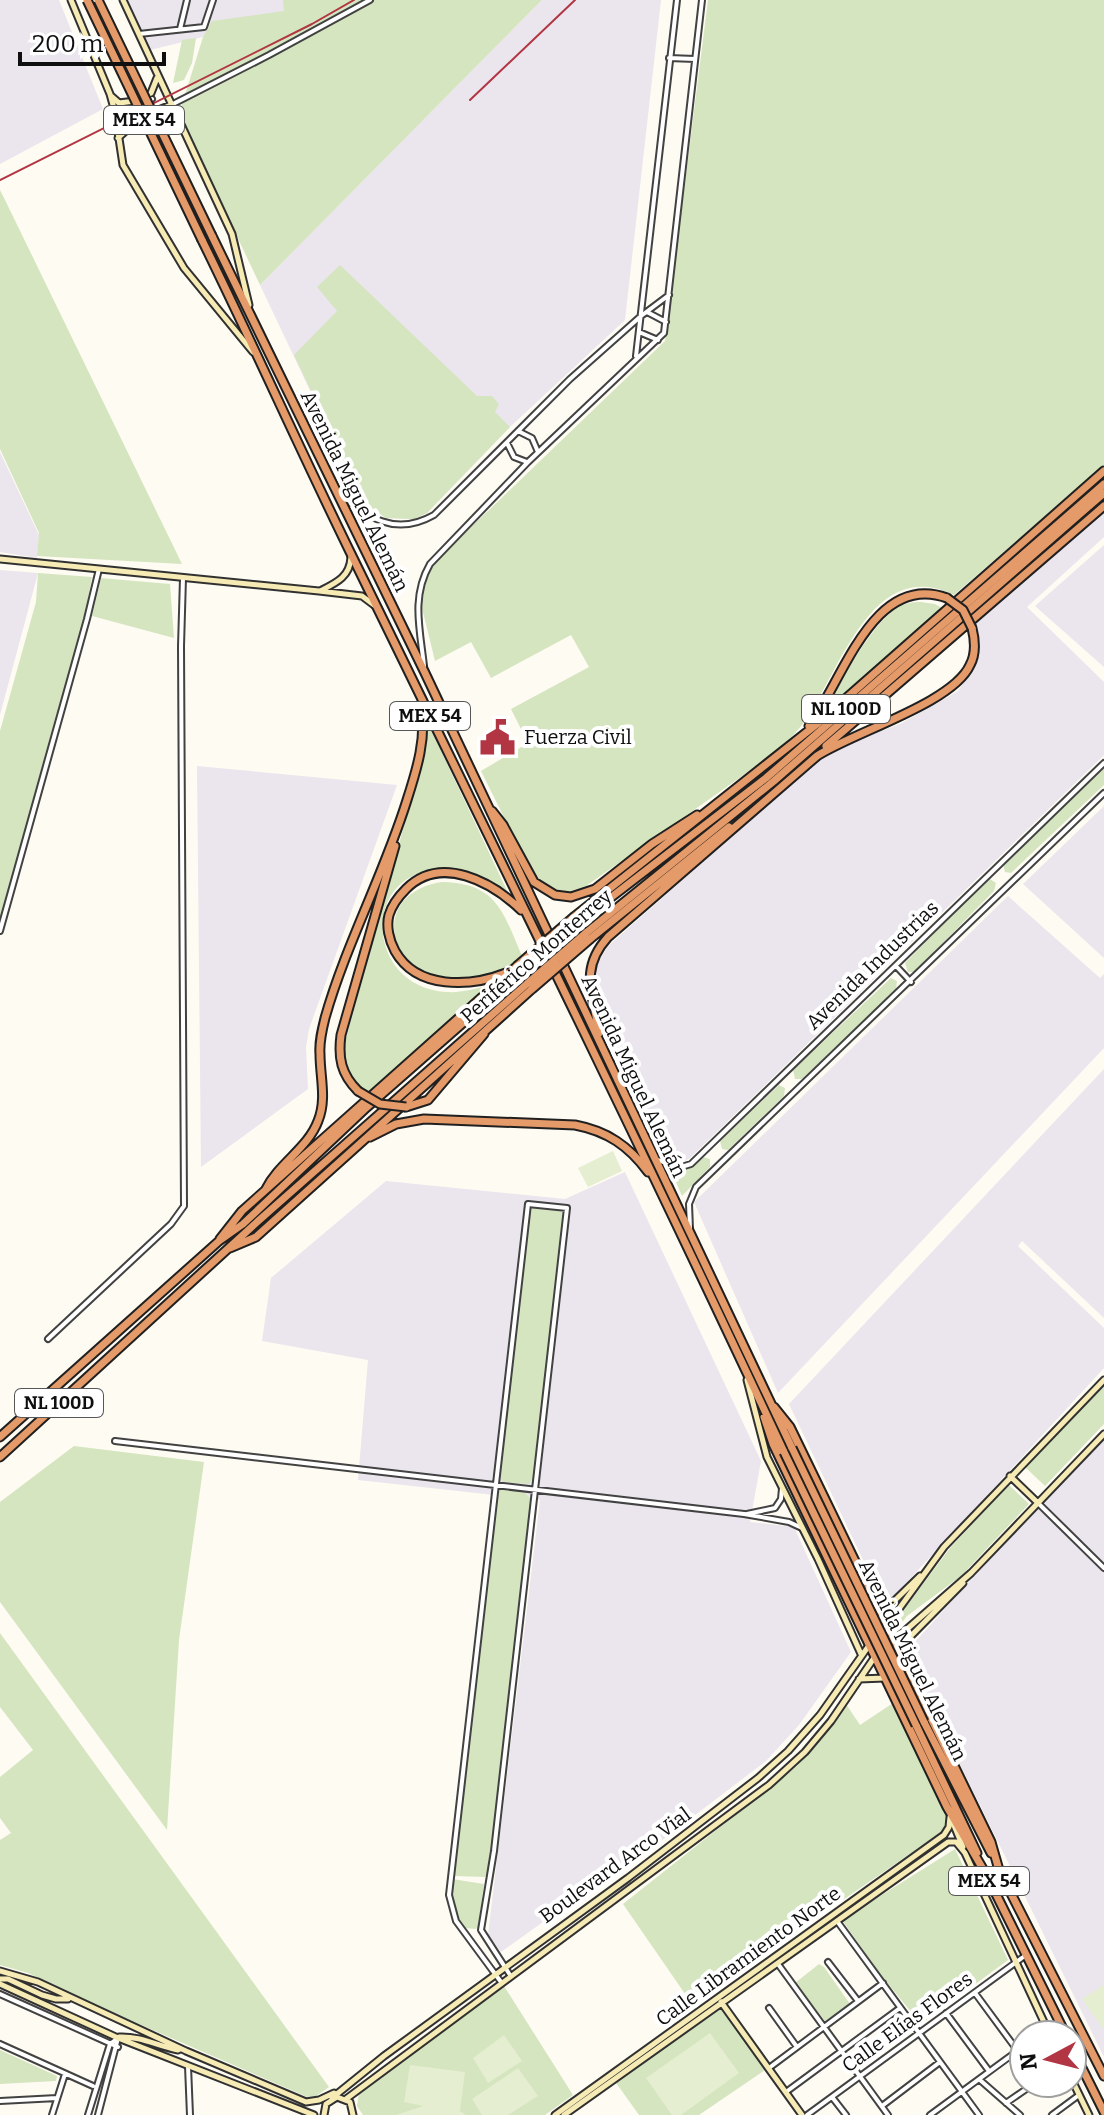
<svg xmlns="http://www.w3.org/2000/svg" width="1104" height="2115" viewBox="0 0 1104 2115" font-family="Bitter,serif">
	<rect width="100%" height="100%" fill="#fefbf3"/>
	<path fill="#ebe5ed" d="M0,0H59L103,109L0,164Z
		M124,0H321L203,37L150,50Z
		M542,0H661L625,320L510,427L427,513L414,519L386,518L363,502L260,285Z
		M0,452L39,535L37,558L0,552Z
		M1104,514V537L1027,607L1104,682V755L690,1158L681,1163L670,1161L666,1158L596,1010L593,997L594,971L607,947L818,760L834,750L902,723L958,691L977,662L979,637L974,622Z
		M1104,545V667L1035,606Z
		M0,570L38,573L0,715Z
		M197,766L397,785L309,1029L306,1047L308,1089L201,1167Z
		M1104,806V958L1023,884Z
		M1008,896L1100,978L1104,974V1048L778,1393L694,1202Z
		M1104,1069V1318L1022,1241L1018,1246L1104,1328V1368L885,1606L789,1404Z
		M625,1172L761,1461L750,1522L794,1527L851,1652L799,1725L766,1761L606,1883L581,1895L501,1952L488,1935L540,1500L358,1480L368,1360L262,1341L271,1278L386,1181L565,1199Z
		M1104,1439V2057L905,1653L1009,1538Z"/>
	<path fill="#d5e5bf" d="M283,0H542L260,285L179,114L203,37L212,21L284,11Z
		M708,0H1104V465L954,595C871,555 840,673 804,722C797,732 787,741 779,750L586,886L569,892L553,890L534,878L481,771L528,743L511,709L589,667L571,635L491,678L471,642L435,661L421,604L425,577L442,555L665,341Z
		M196,38L192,63L184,80L173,83L182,40Z
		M0,190L6,202L182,564L37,556L39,533L0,449Z
		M340,265L477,396H492L499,404L495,412L510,427L427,513L414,519L386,518L363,502L294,355L337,311L317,287Z
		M38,573L92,577L84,621L0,923V731L36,602Z
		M101,578L170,584L174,638L92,616Z
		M921,602L935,604L944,609L818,721C837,690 868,627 897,608C904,603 913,602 921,602Z
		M426,719L511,899C498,889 485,877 470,872C462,870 453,871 445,870C361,866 362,986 446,992C463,993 478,988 494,984L368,1093C350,1078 345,1066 345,1042C364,973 383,903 402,833C413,795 429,760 426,719Z
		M1104,768V785L1011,873L1005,872L1003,864Z
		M990,879L996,883L994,891L914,972H908L905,963L985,881Z
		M442,882C498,883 503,913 523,958C494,978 443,992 411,967C404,962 398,950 396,941C387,908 411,886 442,882Z
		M891,978L897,981L896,989L802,1079H795L793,1070Z
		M779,1085L785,1088L784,1096L728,1150L722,1149L720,1141Z
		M703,1157L710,1159V1167L682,1196L671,1171L689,1169Z
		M534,1206C545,1207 559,1205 564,1217L535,1476L529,1484L503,1482L500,1477L530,1210Z
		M1104,1384V1424L1045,1486L1025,1467Z
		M74,1446L204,1462L179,1640L167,1830L0,1602V1502Z
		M1009,1485L1029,1504L961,1576L907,1616L894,1633L890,1628L950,1548Z
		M498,1489L524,1492L531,1499L489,1870L485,1877L454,1876L452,1872Z
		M0,1633L329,2087L312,2099L118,2015L28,1973L0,1965V1840L11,1833L0,1818V1777L33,1750L0,1707Z
		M893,1703L946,1813L947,1822L943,1831L692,2004L623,1904L797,1766L823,1737L846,1704L860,1725Z
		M955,1849L1008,1960L921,2024L880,1974L842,1920Z
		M452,1879L484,1884L478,1927L476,1929L464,1928C453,1912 450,1899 452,1879Z
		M819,1964L824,1967L850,2004L825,2021L795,1983Z
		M504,1986L573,2095L545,2115H363L357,2106L359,2092Z
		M719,2005L765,2070L699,2115H639L614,2080Z
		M0,2050L57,2076L56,2081L0,2084Z"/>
	<path fill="#e5eed0" d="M613,1151L622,1171L588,1187L578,1168Z
		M1104,1985V2030L1082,1999Z
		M710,2033L739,2073L681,2115H672L646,2078Z
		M504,2035L522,2061L488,2083L473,2058Z
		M410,2065L465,2072L460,2111L466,2115H396L423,2106L404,2102Z
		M518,2068L538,2096L508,2115H482L472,2099Z"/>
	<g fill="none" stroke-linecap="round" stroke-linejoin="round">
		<defs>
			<path id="street" d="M180,29L187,0
				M139,34L204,27L213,0
				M669,58L695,59
				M171,105L269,55L370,0
				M116,119L152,99
				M647,312L666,322
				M639,332L658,340
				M636,356L677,0
				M518,431L532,438L538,452
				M507,443L514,457L527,462
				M338,491C367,518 395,537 434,515L570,379L641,316L669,295
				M424,666C420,629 411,597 430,564L528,462L664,333L702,0
				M0,931L87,619L99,569
				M896,966L911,982
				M658,1160L678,1168L691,1164L1104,763
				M690,1229L689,1204L696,1187L1104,793
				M48,1339L171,1224L184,1206L181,646L183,578
				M115,1441L744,1514L789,1522L802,1528
				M1037,1502L1104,1568
				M747,1514L775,1508L781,1499L782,1488
				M837,1921L979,2115
				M828,1962L858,2001
				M778,1964L888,2115
				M501,1982L456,1921L449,1895L528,1204L567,1208L494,1851L481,1930L510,1975
				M975,1993L1017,2050
				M0,1994L118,2047
				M769,2008L797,2047
				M946,2013L989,2071
				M0,2044L93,2086
				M188,2066L190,2115
				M769,2068L883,1983
				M980,2080L1020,2115
				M786,2092L900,2008
				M832,2097L846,2115
				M0,2101L57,2098
				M1006,2103L1035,2083
				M882,2106L940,2062
				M52,2115L65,2074
				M88,2115L110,2044L118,2038
				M98,2115L118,2038
				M807,2115L1026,1955
				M930,2115L1024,2046
				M1052,2115L1079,2095"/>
			<path id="secondary" d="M71,0L110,94L115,112L123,165L184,268L253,352
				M123,0L232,234L249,305
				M111,96L119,103L135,101L151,93L157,78
				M118,138L141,117L171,105
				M0,559L319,591L362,596L374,605
				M320,591C336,583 350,577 351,557
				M747,1380L767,1457L818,1559L861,1654
				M1010,1476L1037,1502
				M878,1611L886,1609L920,1576
				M885,1628L944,1547L1104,1380
				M898,1649L963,1583
				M859,1679L885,1678
				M953,1823L963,1847
				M0,1971L38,1982L186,2051L306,2102L319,2100L334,2093
				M0,1979H8L42,1995L56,1999H68
				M0,1984L118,2038L314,2115
				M721,2002L802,2115
				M119,2037C141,2036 157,2046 178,2050
				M1072,2080L1089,2115
				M332,2098L384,2056L628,1878L758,1778L788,1751L820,1715L870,1644
				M346,2099L769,1785L805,1752L831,1721L874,1658L971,1573L1104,1434
				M324,2115L326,2104L337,2097L350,2102L353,2115
				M555,2115L944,1835L949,1827L950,1817
				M564,2115L948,1842H956L965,1853L1050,2035"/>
			<path id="highway" d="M212,236L425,673L792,1448
				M202,240C254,346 301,452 353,558C498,855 644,1152 784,1452
				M809,726C843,681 873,571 947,598
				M826,746L1104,506
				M492,811L503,825L534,882L555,895L571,897L595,889L652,844L697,815
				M575,916L817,724L1104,471
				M579,922L766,778L1104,484
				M586,933L774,781L1104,493
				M590,939L729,827
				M506,973C470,987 417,990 395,951C389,940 386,926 389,915C392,905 399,896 406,889C441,854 492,882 521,910
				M599,1033C594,996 578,970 608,937L817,756C854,732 953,703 970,665C976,654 975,640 972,628
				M358,1091C341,1074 338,1058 341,1035L395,846
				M406,1107L428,1100L484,1034
				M370,1137L396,1124L424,1119L575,1125C607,1131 629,1146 648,1172
				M266,1189C279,1163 308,1148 318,1121C327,1099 320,1077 320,1054C319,1042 322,1030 325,1018C346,944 384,874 407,800C417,769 427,737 421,704
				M220,1239L242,1211L517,966
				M230,1248L256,1237L532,989
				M774,1407L790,1427L991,1842L999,1870
				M764,1417L773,1444L947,1807L987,1876
				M0,1437L219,1241L243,1224L367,1107L521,972
				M0,1457L256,1223L528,983
				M924,1722L991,1853
				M916,1725L977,1853
				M998,1868L1104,2076
				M985,1872L1066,2035
				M1072,2048L1104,2112"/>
		</defs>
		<use href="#street" stroke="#424242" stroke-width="8"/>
		<use href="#secondary" stroke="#313131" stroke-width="9"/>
		<use href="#highway" stroke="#202020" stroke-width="11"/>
		<use href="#street" stroke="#fff" stroke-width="4"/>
		<use href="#secondary" stroke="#f7ebb5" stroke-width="5"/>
		<use href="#highway" stroke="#e59a69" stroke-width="7"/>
		<path stroke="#b13542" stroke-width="2" d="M470,100L575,0
			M0,180L312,24L354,0"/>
		<defs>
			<path id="highway-bridge" d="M87,0L202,240
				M98,0L212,236
				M947,598L963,610L972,628
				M517,966L575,916
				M521,972L579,922
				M528,983L586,933
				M532,989L590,939
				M358,1091L380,1104L406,1107
				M792,1448L924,1722
				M784,1452L916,1725"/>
		</defs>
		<use href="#highway-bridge" stroke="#202020" stroke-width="11" stroke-linecap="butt"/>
		<use href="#highway-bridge" stroke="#e59a69" stroke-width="7"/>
	</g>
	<defs>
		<symbol id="civic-bare" viewBox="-9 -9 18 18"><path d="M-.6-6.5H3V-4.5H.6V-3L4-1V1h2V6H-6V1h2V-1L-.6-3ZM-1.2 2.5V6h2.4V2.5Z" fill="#b13542" stroke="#fff" stroke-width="2.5" paint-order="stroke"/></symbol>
	</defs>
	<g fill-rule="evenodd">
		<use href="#civic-bare" x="472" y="712" width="51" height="51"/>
	</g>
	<g text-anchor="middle" stroke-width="8" stroke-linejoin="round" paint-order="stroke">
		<g fill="#fff" stroke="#575757" stroke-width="2">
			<rect x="104" y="106" width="80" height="28" rx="6"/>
			<rect x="802" y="695" width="88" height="28" rx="6"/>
			<rect x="390" y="702" width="80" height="28" rx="6"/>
			<rect x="15" y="1389" width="88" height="28" rx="6"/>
			<rect x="949" y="1867" width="80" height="28" rx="6"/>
		</g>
		<g font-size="18" font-weight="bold" fill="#0f0f0f">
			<text x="144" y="126">MEX 54</text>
			<text x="846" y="715">NL 100D</text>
			<text x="430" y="722">MEX 54</text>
			<text x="59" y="1409">NL 100D</text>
			<text x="989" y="1887">MEX 54</text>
		</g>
		<g font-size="20" fill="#0f0f0f" stroke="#fff">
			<text transform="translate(355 491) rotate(64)" y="7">Avenida Miguel Alemán</text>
			<text transform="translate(536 956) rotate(-41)" y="7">Periférico Monterrey</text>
			<text transform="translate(872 965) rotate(-44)" y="7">Avenida Industrias</text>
			<text transform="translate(634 1076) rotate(65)" y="7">Avenida Miguel Alemán</text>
			<text transform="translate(913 1660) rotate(64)" y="7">Avenida Miguel Alemán</text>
			<text transform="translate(615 1865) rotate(-36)" y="7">Boulevard Arco Vial</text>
			<text transform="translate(748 1956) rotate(-36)" y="7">Calle Libramiento Norte</text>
			<text transform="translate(907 2022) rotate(-36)" y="7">Calle Elías Flores</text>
		</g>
		<g font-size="20" fill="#0f0f0f" stroke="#fff" text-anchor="start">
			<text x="524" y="744">Fuerza Civil</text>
		</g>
	</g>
	<g transform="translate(1048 2059) rotate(263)"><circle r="38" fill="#ffffff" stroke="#9f9f9f" stroke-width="2"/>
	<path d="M0-6L14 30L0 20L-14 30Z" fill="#b13542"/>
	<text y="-12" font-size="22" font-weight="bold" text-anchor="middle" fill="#0f0f0f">N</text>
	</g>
	<path d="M20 52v12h144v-12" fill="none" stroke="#0f0f0f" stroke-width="4"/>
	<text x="32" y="52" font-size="24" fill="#0f0f0f" stroke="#ffffff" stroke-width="6" paint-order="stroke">200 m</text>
</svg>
